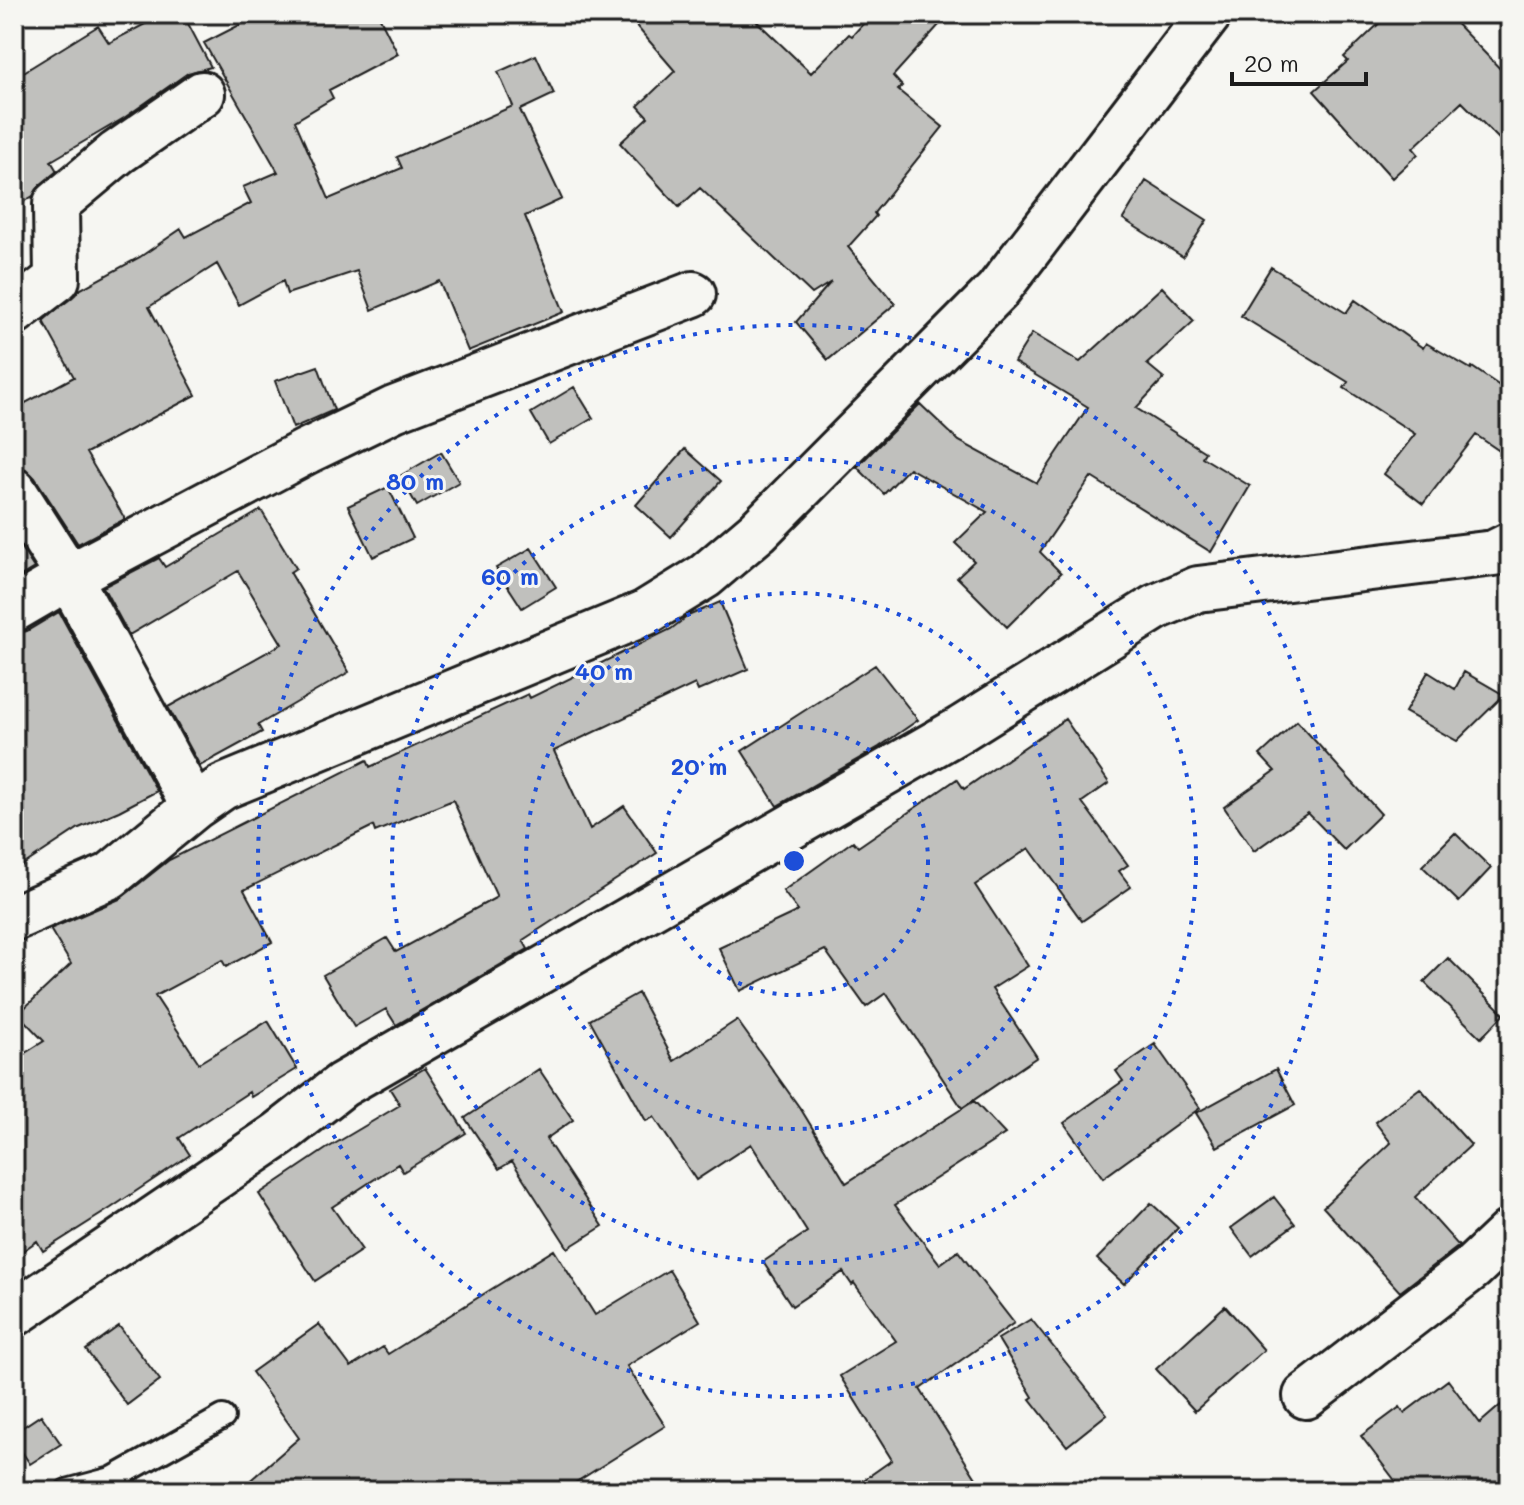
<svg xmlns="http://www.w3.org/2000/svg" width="1524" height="1505" viewBox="0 0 1524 1505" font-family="Mali,sans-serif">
	<rect width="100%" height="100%" fill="#f6f6f2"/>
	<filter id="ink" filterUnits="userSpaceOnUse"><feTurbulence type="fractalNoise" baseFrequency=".0125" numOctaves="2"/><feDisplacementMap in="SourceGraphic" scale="16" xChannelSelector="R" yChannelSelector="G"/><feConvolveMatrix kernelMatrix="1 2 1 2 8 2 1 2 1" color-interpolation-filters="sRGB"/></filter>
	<g filter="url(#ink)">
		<path fill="#c0c0bd" stroke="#1c1c1c" stroke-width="2" d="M164,14H183L211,67L188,73L124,118L51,161L57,171L40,185L33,196L14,207V78L98,26L109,43Z
			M261,14H378L398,54L329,90L333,98L295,121L329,199L402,168L397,157L513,106L498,72L536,55L554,94L520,110L562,199L525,216L564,312L468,351L439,281L372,310L357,271L287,294L283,281L239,305L217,264L149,307L196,395L86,453L125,519L78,544L35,478L26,469L14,466V409L74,377L43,321L79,290L140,257L181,229L186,237L251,203L243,187L278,172L204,43Z
			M626,14H749L811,73L849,34L852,36L872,14H949L893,76L902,86L898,90L943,127L874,213L876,216L848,247L895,304L828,360L796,322L831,282L812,294L700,188L679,207L620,143L648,117L638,106L675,71Z
			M1389,14H1447L1510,79V150L1462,102L1413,148L1418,154L1392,178L1314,91L1348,61L1344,57Z
			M1146,181L1207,220L1183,257L1123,219Z
			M1271,267L1346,313L1355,300L1423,348L1426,343L1471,369L1472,367L1510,393V458L1476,435L1423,504L1384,474L1415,434L1344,388L1348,382L1241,316Z
			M1162,287L1194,321L1147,364L1164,378L1136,408L1205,452L1202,457L1250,486L1211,552L1091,477L1040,552L1061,573L1007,627L957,577L974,561L955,543L987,512L909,468L884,494L857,467L920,404L959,441L1037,483L1088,407L1014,362L1032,333L1080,362Z
			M318,366L334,410L293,428L275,381Z
			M574,387L593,418L549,444L531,413Z
			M685,449L721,481L671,537L636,505Z
			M441,452L459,482L417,506L400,476Z
			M388,487L413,538L373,557L348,506Z
			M261,510L296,568L290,572L349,672L258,725L262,732L200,766L168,707L282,644L238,571L129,635L103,587L159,558L165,567Z
			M14,537L34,568L14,580Z
			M531,548L556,587L522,608L496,568Z
			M720,602L748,669L698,691L695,684L554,751L590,829L624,806L657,853L523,940L528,949L396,1025L386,1009L354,1027L323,975L387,938L396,952L497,897L453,800L375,832L373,826L244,890L272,942L226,967L222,960L155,996L199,1063L268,1021L297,1069L251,1097L249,1092L179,1138L190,1155L111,1208L43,1251L37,1241L14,1257V1060L44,1041L18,1014L71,964L50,929L120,899L169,860L367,760L370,767L528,694L530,698L671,629L688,616Z
			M59,612L157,791L119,811L79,828L14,871V634L27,631Z
			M875,665L918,720L879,747L777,806L742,751Z
			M1428,672L1455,689L1464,672L1504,695L1457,741L1405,712Z
			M1065,719L1109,783L1082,802L1128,865L1119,871L1131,887L1082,921L1029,848L975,885L1028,966L992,989L1037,1057L962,1108L886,993L866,1007L825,950L740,991L719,948L798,911L783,891L853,841L858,847L957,779L964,789Z
			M1297,721L1381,814L1344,850L1308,813L1254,851L1224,807L1275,771L1260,755Z
			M1455,833L1491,868L1459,902L1422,866Z
			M1448,958L1504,1014L1481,1038L1424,982Z
			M638,993L674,1061L737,1020L802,1111L846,1183L974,1101L1005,1134L895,1205L940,1264L958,1251L1014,1323L920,1389L984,1491H848L892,1460L840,1376L896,1341L854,1283L852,1285L843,1272L792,1306L763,1262L807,1232L751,1144L696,1180L654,1117L646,1121L590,1020Z
			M1155,1044L1200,1108L1103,1178L1064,1123L1123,1081L1116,1071Z
			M425,1068L466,1133L403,1172L398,1164L332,1207L362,1250L315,1281L259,1194L326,1149L400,1105L390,1089Z
			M539,1069L573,1120L546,1139L603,1226L568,1248L512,1161L499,1169L465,1118Z
			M1276,1069L1295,1105L1217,1147L1196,1113Z
			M1420,1088L1471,1145L1415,1197L1459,1246L1400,1292L1323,1207L1391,1143L1375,1122Z
			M1274,1197L1295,1224L1252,1256L1231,1228Z
			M1151,1203L1178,1228L1124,1284L1097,1259Z
			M554,1250L595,1315L669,1270L700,1321L627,1366L665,1426L562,1491H238L299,1438L252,1372L319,1324L351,1367L383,1347L388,1354Z
			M1225,1306L1264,1350L1195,1411L1156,1369Z
			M1031,1319L1107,1414L1067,1446L1030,1399L1033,1397L998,1339Z
			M119,1326L160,1380L127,1405L86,1350Z
			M1448,1380L1480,1423L1510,1397V1491H1403L1361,1436L1400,1407L1404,1413Z
			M41,1415L61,1444L30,1464L14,1440V1433Z"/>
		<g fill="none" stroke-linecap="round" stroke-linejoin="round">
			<defs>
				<path id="lane" d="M67,1491L112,1479L223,1417"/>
				<path id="street" d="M14,312L57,279L56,204L117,153L202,94
					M14,491L69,577L194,807
					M14,609L69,577L307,451L394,409L693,294
					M14,918L110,876L194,807L223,787L645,613L705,576L758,531L997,291L1209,14
					M14,1314L278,1135L342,1085L961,729L1156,607L1198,589L1494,553L1510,545
					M1306,1396L1472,1268L1510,1232"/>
			</defs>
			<use href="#lane" stroke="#1c1c1c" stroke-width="28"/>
			<use href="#street" stroke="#1c1c1c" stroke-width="50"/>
			<use href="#lane" stroke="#f6f6f2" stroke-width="22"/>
			<use href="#street" stroke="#f6f6f2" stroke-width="44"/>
		</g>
	</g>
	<g fill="none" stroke="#1d4ed8" stroke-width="4" stroke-dasharray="4 8">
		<circle cx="794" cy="861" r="134"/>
		<circle cx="794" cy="861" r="268"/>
		<circle cx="794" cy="861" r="402"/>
		<circle cx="794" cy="861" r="536"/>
	</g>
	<circle cx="794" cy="861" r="12" fill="#1d4ed8" stroke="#f6f6f2" stroke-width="4"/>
	<g font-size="24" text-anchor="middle" font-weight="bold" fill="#1d4ed8" stroke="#f6f6f2" stroke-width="6" stroke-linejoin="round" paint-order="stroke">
		<text x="415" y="490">80 m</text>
		<text x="510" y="585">60 m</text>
		<text x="604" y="680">40 m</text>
		<text x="699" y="775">20 m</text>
	</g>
	<rect width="1524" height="1505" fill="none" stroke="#f6f6f2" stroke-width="48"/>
	<rect x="24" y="24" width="1476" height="1457" fill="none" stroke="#1c1c1c" stroke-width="3" filter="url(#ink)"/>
	<path d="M1232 72v12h134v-12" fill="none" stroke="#1c1c1c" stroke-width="4"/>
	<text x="1244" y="72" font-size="24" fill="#1c1c1c" stroke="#f6f6f2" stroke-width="6" paint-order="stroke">20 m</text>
</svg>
